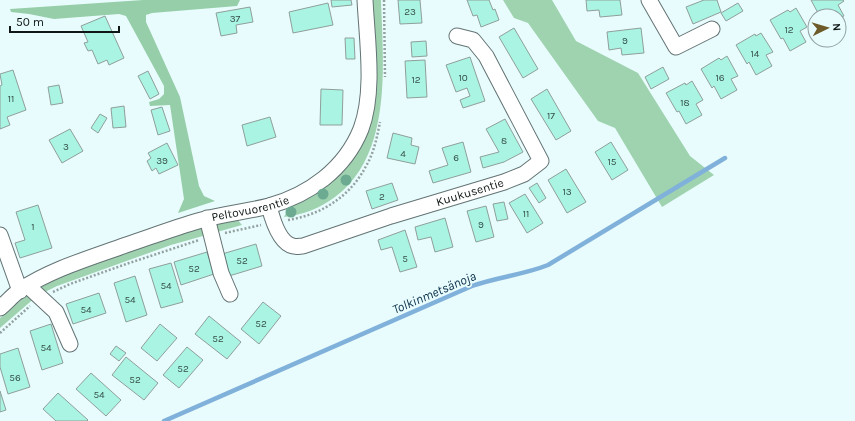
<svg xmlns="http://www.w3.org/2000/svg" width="855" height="421" viewBox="0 0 855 421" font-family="Karla,sans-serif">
	<rect width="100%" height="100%" fill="#e9fcfd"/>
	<path fill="#9fd3b0" d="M373,0H381C383,63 393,154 335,197C320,208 303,215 284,217L287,211L292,205L322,188L341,174L350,164L365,137L376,79Z
		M503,0H552L576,41L638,73L690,156L714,175L662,207L615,128L598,121L528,23L514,18Z
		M237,219L242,225L171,245L57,286L37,296L0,328V318L26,296L41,287L64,275L203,226Z"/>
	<path fill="#96cea9" d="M143,0H240L237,6L152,13L146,15V22L180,97L199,186L204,196L215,201L178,213L184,199L170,105L150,106L149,102L159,99L164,94V86L126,16L119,14L54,19L29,14L11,12L10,9Z"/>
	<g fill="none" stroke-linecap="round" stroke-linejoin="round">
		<path stroke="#80b1da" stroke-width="4.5" d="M164,421L472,286C497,277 523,275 548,265L725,158"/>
	</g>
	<path fill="#a9f4e2" stroke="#8f9f9b" d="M331,0H351L352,5L332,7Z
		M398,0H420L422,23L400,24Z
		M467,0H489L493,10L495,9L499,20L481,27L477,15L473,16Z
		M586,0H620L622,15L600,17L599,10L587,11Z
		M704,0H717L721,12L693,24L686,7Z
		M811,0H843L844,1L838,5L844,16L839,18V16H823L821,12L818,13Z
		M328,3L333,25L293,33L289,12Z
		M738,3L743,11L726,21L721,13Z
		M250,7L253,22L236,25L237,33L221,36L216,13Z
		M796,8L807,27L800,31L806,42L790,51L783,38L781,39L770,20L788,10L790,12Z
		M105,16L124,58L109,65L107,60L98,64L92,50L88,51L84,43L88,42L81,26Z
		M514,28L538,69L523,78L499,37Z
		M641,28L644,53L622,55L621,48L609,50L607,32Z
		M761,33L773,52L766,55L772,66L756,75L749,62L747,64L736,45L755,34L756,36Z
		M345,38H354L355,59H346Z
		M426,41L427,56L412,57L411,42Z
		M727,56L738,76L731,79L737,90L721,99L714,86L712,88L701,69L719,58L721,60Z
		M470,57L485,101L463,108L460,100L470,96L467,88L456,92L446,65Z
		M425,60L427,97L407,98L405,61Z
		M663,67L669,79L651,89L645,77Z
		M13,70L26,110L7,117L10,125L0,129V86L2,85L0,74Z
		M148,71L159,94L150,99L138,76Z
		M692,81L703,100L696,104L702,115L686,124L679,111L677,112L666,93L685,83L686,85Z
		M59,85L63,103L51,105L48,87Z
		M321,89L343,90L342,125H320Z
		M547,89L571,131L556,140L531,99Z
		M124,106L126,127L113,128L111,108Z
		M162,107L170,131L158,135L151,110Z
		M100,114L107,118L98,133L91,128Z
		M270,117L276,137L247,146L242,125Z
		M505,119L523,152L504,162L483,168L480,157L499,152L486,129Z
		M70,129L83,151L62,163L49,140Z
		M393,133L412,138L411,145L419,147L415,164L387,158Z
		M463,142L471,172L433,183L429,171L448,165L442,148Z
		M611,142L628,170L612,180L595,152Z
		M167,143L178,165L159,174L156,168L152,171L147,161L151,158L148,153Z
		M566,169L586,202L567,213L548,180Z
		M392,183L398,200L372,209L366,191Z
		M537,183L546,198L539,203L529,188Z
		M525,194L543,223L527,233L509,203Z
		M504,202L508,219L497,221L493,204Z
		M38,205L52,248L20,258L15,243L25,240L16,212Z
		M486,206L494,237L476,242L467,211Z
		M445,218L453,247L435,252L431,237L418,240L415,227Z
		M405,230L417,267L400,272L392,247L381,250L378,240Z
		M256,244L262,266L229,276L222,254Z
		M207,252L214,274L181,285L174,262Z
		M171,263L183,302L161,308L149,269Z
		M135,276L147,315L126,322L114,283Z
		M99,293L106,313L73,324L66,304Z
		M263,302L281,316L259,344L241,329Z
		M209,316L241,342L227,359L195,334Z
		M51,324L63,363L42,370L30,331Z
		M160,324L177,338L157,361L141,348Z
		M116,346L126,353L119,361L110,354Z
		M187,347L203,360L179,388L163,375Z
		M18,348L30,387L8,394L0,367V354Z
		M126,357L158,383L144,400L112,375Z
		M91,373L121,400L106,416L76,389Z
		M0,391L6,410L0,412Z
		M58,393L88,420L87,421H56L43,409Z"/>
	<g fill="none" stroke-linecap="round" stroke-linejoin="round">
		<defs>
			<g id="street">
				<path d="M649,0L676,47L712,29"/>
				<path id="s1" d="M269,206C272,218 279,243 293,246C296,247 300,246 303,246L391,216L504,182L524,174L541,161L486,56L473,40L457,36"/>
				<path d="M207,218L221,273L230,294"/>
				<path d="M0,235L20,291"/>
				<path d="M28,286L56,312L70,344"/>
				<path id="s2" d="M0,308C7,302 13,295 20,290C52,269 90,258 126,245C150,237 174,228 198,221C221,214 245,212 269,206C309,195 345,169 361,129C375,92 367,40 365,0"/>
			</g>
		</defs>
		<use href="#street" stroke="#637374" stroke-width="17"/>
		<path stroke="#93a1a1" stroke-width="2.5" stroke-dasharray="2 2" stroke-linecap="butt" d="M384,0L385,77
			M288,220C321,215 351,196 366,166C374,153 377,137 380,122
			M225,233L261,225
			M53,292L70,284L129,263L199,240
			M0,333L30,306"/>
		<use href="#street" stroke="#fff" stroke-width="15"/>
	</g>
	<g fill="#6caa92">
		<circle cx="346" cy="180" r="5.5"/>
		<circle cx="323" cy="194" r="5.5"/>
		<circle cx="291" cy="212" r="5.5"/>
	</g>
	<g text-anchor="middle" stroke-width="3.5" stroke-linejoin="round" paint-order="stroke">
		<g font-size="10" fill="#364e49">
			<text x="410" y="15">23</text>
			<text x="235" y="22">37</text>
			<text x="789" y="33">12</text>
			<text x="625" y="44">9</text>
			<text x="755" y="57">14</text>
			<text x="463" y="81">10</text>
			<text x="720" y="81">16</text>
			<text x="416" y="83">12</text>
			<text x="11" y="102">11</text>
			<text x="685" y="106">18</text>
			<text x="551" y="119">17</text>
			<text x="504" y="144">8</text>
			<text x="66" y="150">3</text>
			<text x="403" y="157">4</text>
			<text x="456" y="161">6</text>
			<text x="162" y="164">39</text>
			<text x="612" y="165">15</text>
			<text x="567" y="195">13</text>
			<text x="382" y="200">2</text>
			<text x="526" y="217">11</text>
			<text x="481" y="228">9</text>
			<text x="33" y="230">1</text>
			<text x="405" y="262">5</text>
			<text x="242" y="264">52</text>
			<text x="194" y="272">52</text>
			<text x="166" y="289">54</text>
			<text x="130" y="303">54</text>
			<text x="86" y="313">54</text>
			<text x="261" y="327">52</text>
			<text x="218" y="342">52</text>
			<text x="46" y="351">54</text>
			<text x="183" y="372">52</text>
			<text x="15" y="381">56</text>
			<text x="135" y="383">52</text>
			<text x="99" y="398">54</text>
		</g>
		<g font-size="12" fill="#101616" stroke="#e9fcfd">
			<text dy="4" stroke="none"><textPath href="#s1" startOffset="234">Kuukusentie</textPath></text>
			<text dy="4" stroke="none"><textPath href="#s2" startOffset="272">Peltovuorentie</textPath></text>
		</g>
		<g font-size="13" font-style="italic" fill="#072e49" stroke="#e9fcfd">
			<text transform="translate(434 292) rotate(-23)" y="5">Tolkinmetsänoja</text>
		</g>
	</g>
	<g transform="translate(827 28) rotate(85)"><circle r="19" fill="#e9fcfd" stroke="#92a0a1"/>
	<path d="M0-3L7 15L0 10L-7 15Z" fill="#6d5b29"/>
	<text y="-6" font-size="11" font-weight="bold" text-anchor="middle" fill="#101616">N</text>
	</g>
	<path d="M10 26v6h109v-6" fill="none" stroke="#101616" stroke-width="2"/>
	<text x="16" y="26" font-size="12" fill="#101616" stroke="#e9fcfd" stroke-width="3" paint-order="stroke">50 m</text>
</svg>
